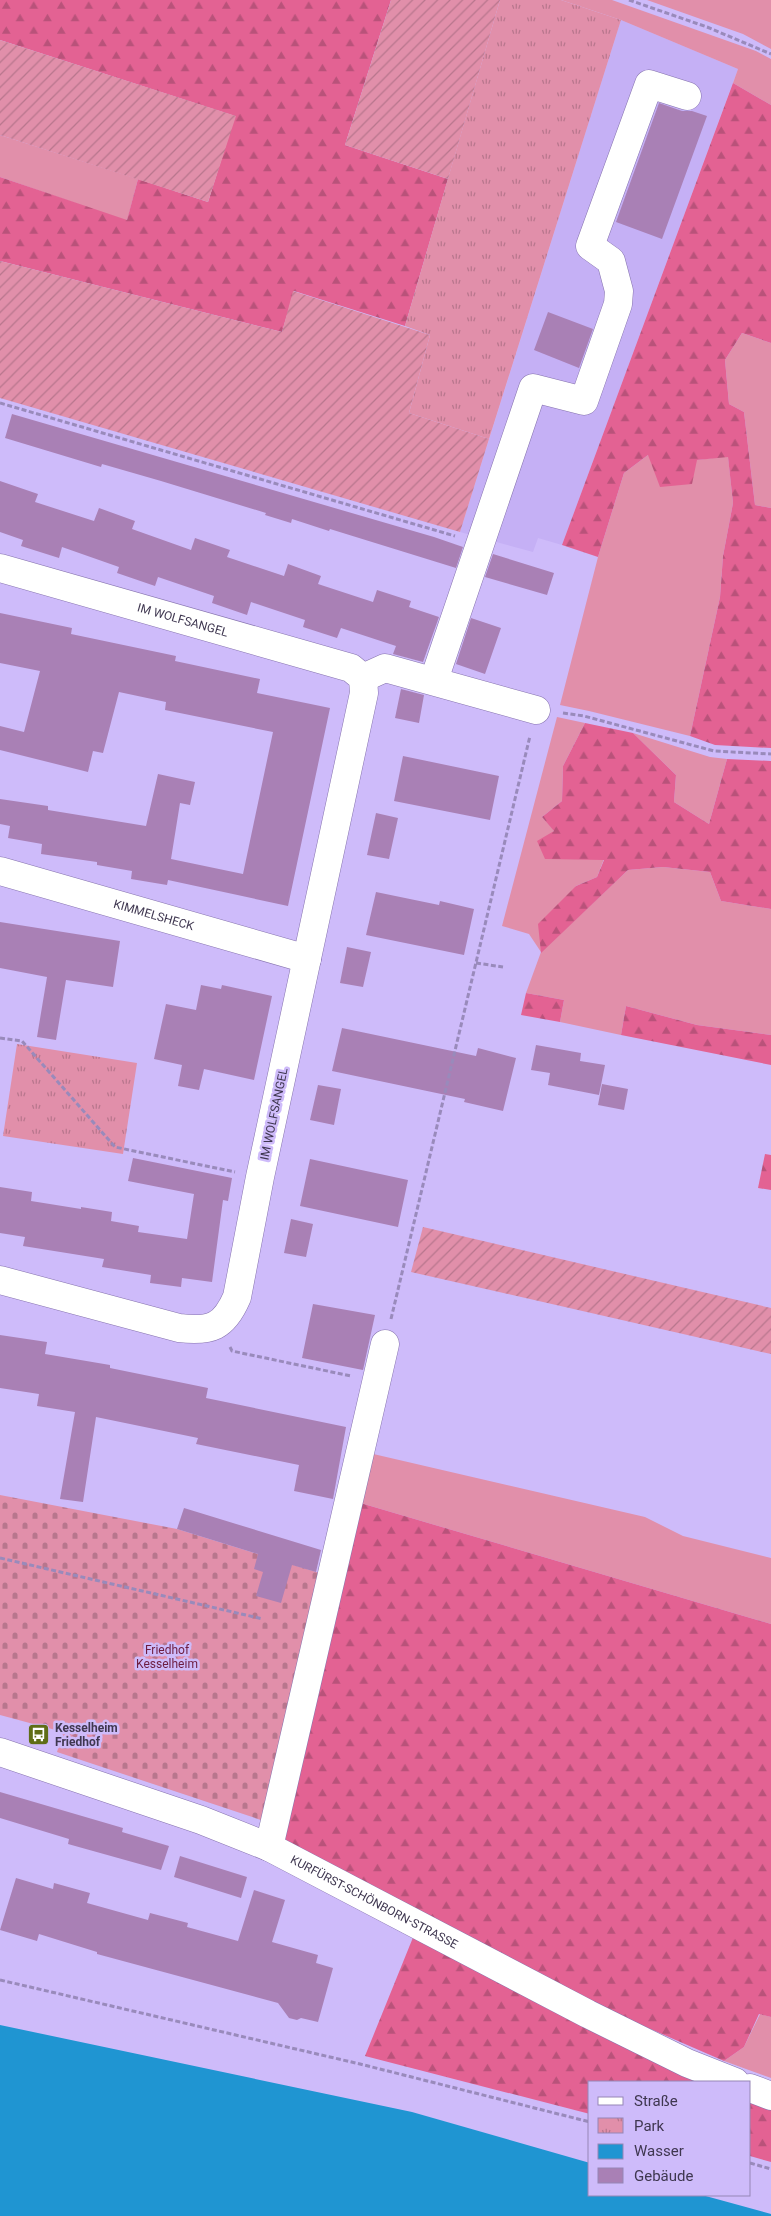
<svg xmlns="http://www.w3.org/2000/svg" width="771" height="2216" viewBox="0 0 771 2216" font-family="Roboto,sans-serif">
	<defs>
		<pattern id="forest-firs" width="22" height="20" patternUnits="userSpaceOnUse" patternTransform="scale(1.25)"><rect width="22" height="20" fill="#e36293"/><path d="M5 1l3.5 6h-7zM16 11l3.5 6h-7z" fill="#b9527a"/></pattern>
		<pattern id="cemetery-stones" width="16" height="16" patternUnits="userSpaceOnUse" patternTransform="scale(1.25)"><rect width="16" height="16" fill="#e18faa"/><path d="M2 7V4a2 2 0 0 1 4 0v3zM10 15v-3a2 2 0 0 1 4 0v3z" fill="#b8768d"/></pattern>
		<pattern id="park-tufts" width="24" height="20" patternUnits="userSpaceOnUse" patternTransform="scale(1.25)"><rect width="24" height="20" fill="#e18faa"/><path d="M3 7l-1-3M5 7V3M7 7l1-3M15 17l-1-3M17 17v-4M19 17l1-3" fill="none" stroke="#b8768d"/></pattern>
		<pattern id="garden-furrows" width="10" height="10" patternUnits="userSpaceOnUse" patternTransform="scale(1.25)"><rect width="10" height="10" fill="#e18faa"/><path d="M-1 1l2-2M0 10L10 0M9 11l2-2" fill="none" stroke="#b8768d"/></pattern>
	</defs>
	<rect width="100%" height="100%" fill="#cebbfa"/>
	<path fill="#c5b0f5" d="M621,20L738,69L562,545L538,538L533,552L460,532Z"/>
	<path fill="#e18faa" d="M561,0H612L756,51L771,59V105L733,83L738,69L621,20Z
		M647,0H771V49L743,34Z
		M0,135L138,179L127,221L0,177Z
		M742,333L771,343V508L755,505L744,412L729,404L725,360Z
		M648,455L697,460L728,456L733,503L723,556L720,597L690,736L589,711L560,705L598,557L624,473Z
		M557,717L585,723L563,766L562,801L542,817L554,830L545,859H604L597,877L576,886L541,952L628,870L663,867L710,872L721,901L771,909V1035L697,1025L626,1006L621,1035L560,1022L564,1000L526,993L541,952L529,934L502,926Z
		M633,733L710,757L727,759L709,824L674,802L676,775Z
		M369,1453L645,1517L683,1536L771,1558V1624L357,1502Z
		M760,2014L771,2017V2078L724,2061L744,2047Z"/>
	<path fill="url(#forest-firs)" d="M0,0H391L345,145L448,179L405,326L294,291L282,332L0,261V177L127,220L138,179L208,202L235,116L0,40Z
		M733,83L771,105V343L742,333L725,360L729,404L744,412L755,505L771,508V748L715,745L690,736L720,597L723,556L733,503L728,457L697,460L692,484L660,487L648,455L624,473L598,557L562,545Z
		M585,723L633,733L676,775L674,802L709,824L727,759L771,761V909L721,901L710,872L663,867L628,870L541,953L538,924L576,886L597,877L604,860L545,859L537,841L554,831L542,817L562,801L563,766Z
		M526,993L564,1000L560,1022L521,1015Z
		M626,1006L697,1025L771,1035V1065L621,1035Z
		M765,1154L771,1155V1190L758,1188Z
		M357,1502L771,1624V2017L759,2014L744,2047L724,2061L616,2014L279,1842Z
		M414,1935L546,2008L703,2082H590V2114L365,2056Z
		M750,2101L771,2109V2162L750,2156Z"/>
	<path fill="url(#cemetery-stones)" d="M0,1495L177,1529L326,1575L267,1822L57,1752L63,1732L0,1715Z"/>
	<path fill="url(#park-tufts)" d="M500,0H561L621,20L489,439L409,413L430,335L405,326Z
		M17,1044L137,1063L123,1154L3,1136Z"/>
	<path fill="url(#garden-furrows)" d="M391,0H500L448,179L345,145Z
		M0,40L236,116L208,202L0,135Z
		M0,261L282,332L293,291L430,335L409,413L489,439L460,532L0,398Z
		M423,1227L771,1308V1354L411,1272Z"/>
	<path fill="#1f95d2" d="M0,2025L412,2112L590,2163V2195H702L771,2214V2216H0Z"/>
	<path fill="#a980b5" d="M659,103L682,111H692L707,116L662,239L616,222Z
		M548,312L593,329L579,368L534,350Z
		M12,414L434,537L463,547L456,568L330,529L329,531L292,519L291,523L265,515L266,513L161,481L102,464L101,467L5,438Z
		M0,481L38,494L35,502L94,521L99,508L135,521L132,529L191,550L195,538L230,550L227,557L284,576L288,564L321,576L318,584L373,602L377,590L411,601L409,607L439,617L423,662L393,654L396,646L341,628L337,638L303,627L305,620L251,602L247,615L212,603L214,596L158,577L155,586L117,573L119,567L62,547L59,558L21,546L23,540L0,532Z
		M493,554L554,573L547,595L485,577Z
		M0,613L72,628L71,634L176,656L175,661L260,679L257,693L330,708L288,906L168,880L167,885L131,879L132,871L97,865V862L41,854L42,844L8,838L10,826L0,824V799L48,806V810L146,826L158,774L195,782L190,805L180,803L171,859L243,874L273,732L165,710L166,702L119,692L103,753L93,751L88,772L0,750V726L24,732L40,671L0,663Z
		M471,618L501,628L485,674L456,664Z
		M401,689L424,695L419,723L395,718Z
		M403,756L499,776L490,820L394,801Z
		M376,813L398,818L389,859L367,855Z
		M376,892L439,905L440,901L474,909L464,955L366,935Z
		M0,922L120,941L113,987L66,980L56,1040L37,1037L47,977L0,968Z
		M347,947L371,952L363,987L340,983Z
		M201,985L221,989L222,985L272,996L254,1080L204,1069L199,1090L178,1086L182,1065L154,1059L166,1004L196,1010Z
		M342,1028L476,1056L478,1048L516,1058L503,1111L464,1102L465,1099L332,1071Z
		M536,1045L581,1053L580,1061L605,1065L599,1095L548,1085L550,1073L531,1070Z
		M602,1084L628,1089L624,1110L598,1105Z
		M318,1085L341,1089L334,1125L310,1120Z
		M133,1158L232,1178L228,1201L223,1200L212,1282L182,1278L181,1287L150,1283L151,1275L102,1267L104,1259L23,1246L25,1237L0,1233V1187L32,1192L31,1201L81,1209V1207L112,1212L111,1221L139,1226L138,1232L187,1239L194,1194L128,1181Z
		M310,1159L408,1180L398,1227L300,1206Z
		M291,1219L313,1224L306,1257L284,1253Z
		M313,1304L375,1315L363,1370L302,1358Z
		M0,1335L47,1342L45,1354L110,1365V1368L208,1388L206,1398L346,1427L333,1499L294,1491L299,1465L196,1444L198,1438L96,1417L83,1502L60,1499L75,1412L37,1406L39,1394L0,1388Z
		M184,1508L321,1550L316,1572L292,1565L281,1603L256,1596L263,1572L254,1569L258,1554L177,1529Z
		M0,1792L123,1828L122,1832L169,1846L161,1870L68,1844L69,1839L0,1818Z
		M180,1856L247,1877L241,1898L174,1877Z
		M16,1878L53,1889L54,1883L90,1893L87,1903L148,1920L150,1913L188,1923L187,1927L238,1941L254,1890L285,1900L272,1942L318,1955L316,1963L333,1968L318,2022L301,2018L297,2020L289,2018L278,2003L97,1954V1952L39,1934L37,1941L0,1930Z"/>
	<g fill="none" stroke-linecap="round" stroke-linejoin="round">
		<defs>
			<g id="minor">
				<path id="s1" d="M0,568L351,668L363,678L364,693L260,1177L237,1297C224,1327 211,1332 179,1328L0,1280"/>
				<path d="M363,678L385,668L536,710"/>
				<path d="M434,680L533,388L584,401L618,304L619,291L611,261L590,246L649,84L687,96"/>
				<path id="s2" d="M0,871L307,959"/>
				<path id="s3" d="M0,1752L201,1820L269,1847L588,2014L687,2063L735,2082"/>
				<path d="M269,1847L385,1344"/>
				<path d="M750,2088L771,2096"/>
			</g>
		</defs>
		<use href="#minor" stroke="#8673ae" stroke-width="29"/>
		<path stroke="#998abb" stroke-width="3" stroke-dasharray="5 2.5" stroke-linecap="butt" d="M629,0L707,27L771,54
			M0,403L455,536
			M563,713L584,716L714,751L771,754
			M476,963L503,967
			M0,1038L22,1041L115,1147L235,1172
			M391,1319L530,736
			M230,1347L232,1351L351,1376
			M0,1558L263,1619
			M0,1980L360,2064L590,2122
			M750,2163L771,2169"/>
		<use href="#minor" stroke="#fff" stroke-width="28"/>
	</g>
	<defs>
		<symbol id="bus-square" viewBox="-11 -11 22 22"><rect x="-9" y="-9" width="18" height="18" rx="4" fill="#5f6d16" stroke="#cebbfa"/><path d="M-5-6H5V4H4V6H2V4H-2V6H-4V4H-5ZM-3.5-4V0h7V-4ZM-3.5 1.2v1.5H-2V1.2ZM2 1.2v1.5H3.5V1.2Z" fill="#fff"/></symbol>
	</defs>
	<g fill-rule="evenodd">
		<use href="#bus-square" x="26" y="1722" width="25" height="25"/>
	</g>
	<g text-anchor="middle" stroke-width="5" stroke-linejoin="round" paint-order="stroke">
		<g font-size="12" fill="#3f3750" stroke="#cebbfa">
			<text dy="4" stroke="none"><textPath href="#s1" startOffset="190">IM WOLFSANGEL</textPath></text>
			<text dy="4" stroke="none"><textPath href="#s2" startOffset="160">KIMMELSHECK</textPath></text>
			<text transform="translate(274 1114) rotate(-78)" y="4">IM WOLFSANGEL</text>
			<text dy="4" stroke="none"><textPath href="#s3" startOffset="404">KURFÜRST-SCHÖNBORN-STRASSE</textPath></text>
		</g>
		<g font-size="12" fill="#6d1c3f" stroke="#cebbfa">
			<text x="167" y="1654">Friedhof<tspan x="167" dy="14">Kesselheim</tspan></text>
		</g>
		<g font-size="12" font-weight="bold" fill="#3f3750" stroke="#cebbfa" text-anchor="start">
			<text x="55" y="1732">Kesselheim<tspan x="55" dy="14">Friedhof</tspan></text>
		</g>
	</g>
	<rect x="588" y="2081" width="162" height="115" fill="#cebbfa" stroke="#9586b6"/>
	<rect x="598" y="2097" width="25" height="8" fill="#ffffff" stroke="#9586b6"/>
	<text x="634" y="2106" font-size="15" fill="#3f3750">Straße</text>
	<rect x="598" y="2118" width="25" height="15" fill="url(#park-tufts)" stroke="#9586b6"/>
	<text x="634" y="2131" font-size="15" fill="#3f3750">Park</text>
	<rect x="598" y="2144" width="25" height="15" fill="#1f95d2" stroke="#9586b6"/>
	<text x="634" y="2156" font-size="15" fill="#3f3750">Wasser</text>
	<rect x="598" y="2168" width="25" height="15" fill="#a980b5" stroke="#9586b6"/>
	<text x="634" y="2181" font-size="15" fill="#3f3750">Gebäude</text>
</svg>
